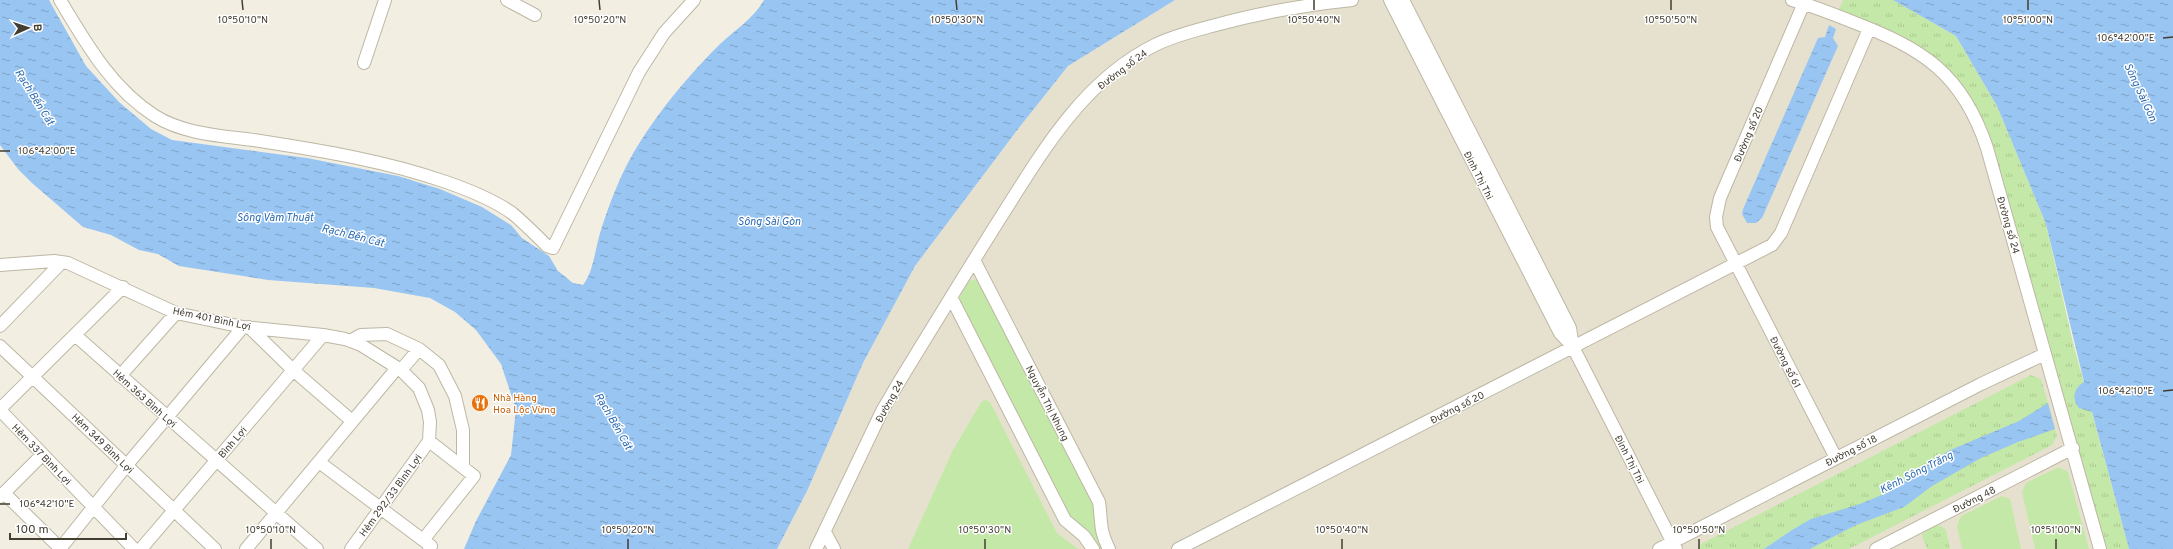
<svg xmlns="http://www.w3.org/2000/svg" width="2173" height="549" viewBox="0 0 2173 549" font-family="Overpass,sans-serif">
	<defs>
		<pattern id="park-tufts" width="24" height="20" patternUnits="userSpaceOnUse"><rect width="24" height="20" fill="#c4e8a7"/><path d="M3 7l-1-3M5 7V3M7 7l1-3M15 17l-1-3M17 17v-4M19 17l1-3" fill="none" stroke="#aac890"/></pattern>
		<pattern id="water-ripples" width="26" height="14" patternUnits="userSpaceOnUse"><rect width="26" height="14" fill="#99c5f2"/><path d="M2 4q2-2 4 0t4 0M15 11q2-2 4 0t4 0" fill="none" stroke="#7ea1c5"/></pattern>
	</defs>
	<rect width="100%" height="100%" fill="#f2eee1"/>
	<path fill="#e6e1cf" d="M1175,0H1893L1956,36L2129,549H777L808,489L863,363L915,266L1018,129L1068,66Z"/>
	<path fill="#c4e8a7" d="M972,280H978L1094,503L1096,532L1103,549H1099L1092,536L1070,519L959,299L968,282Z
		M986,400L990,402L1057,533L1078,549H908L953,450L982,401Z
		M2059,467L2068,472L2089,549H2035L2022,492L2026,483Z
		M2002,496L2010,499L2021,549H1962L1957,526L1961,516Z"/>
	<path fill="url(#park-tufts)" d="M1843,0H1893L1956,36L1997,106L2046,224L2073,343L2129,549H2106L1985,125C1947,52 1912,39 1839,10Z
		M2031,375L2041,379L2057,436L2052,445L1849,549H1698L1701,544Z
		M1935,525L1941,526L1946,530L1950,549H1927L1922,535L1925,530Z"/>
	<path fill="url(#water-ripples)" d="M0,0H49L86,66L119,102L151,129L172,140L307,158L398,176L440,189L482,207L511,225L522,238L549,256L558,271L573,283L583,285C594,271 595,248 601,230C610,201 623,168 640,142C662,107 690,74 719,45C734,31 754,18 764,0H1175L1068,66L1018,129L915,266L863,363L808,489L777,549H464L476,521L511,455L516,409L501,364L476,330L455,312L430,298L374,288L268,280L179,266L158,254L139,250L111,235L83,227L32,183L18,169L0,145Z
		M1893,0H2173V549H2129L2092,412L2079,408C2071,399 2074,388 2084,382L2046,224L1997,106L1956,36Z
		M1829,25L1836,29L1833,38L1838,46L1762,218L1756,223H1747L1742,214L1743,209L1818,38L1825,37Z
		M2048,403L2055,429L2018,442L1981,458L1932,486L1904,507L1856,525L1810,549H1764L1792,530L1811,519L1860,504L1889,492L1948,451L2019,421Z"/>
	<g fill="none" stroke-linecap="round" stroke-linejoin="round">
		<defs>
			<path id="minor" d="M60,0C86,43 111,88 155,116C185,135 226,136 260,141C324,151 385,161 446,182C469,190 492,199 512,213C524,223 536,235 547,246L553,248L639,72L664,33L694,0
				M507,0L535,15
				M1390,0L1560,333L1573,347L1676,549
				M1403,0L1570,328L1573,347
				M1792,0C1813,6 1833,14 1853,22C1923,49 1962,73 1987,148L2100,549
				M1804,3L1720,198L1716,217L1717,227L1836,458
				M364,63L385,0
				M974,260L1099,502C1102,523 1099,529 1109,549
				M0,265L54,261L68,263L176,313L243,327L323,335L345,339L361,345L401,370L419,388L428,410L430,422L429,441L351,549
				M951,297L1065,520L1084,536L1093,549
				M0,326L62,262
				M249,327L293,370L352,421
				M75,335L317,549
				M350,341L361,335L387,334L419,349L439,365L455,396L463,430V467
				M0,346L215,549
				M401,370L419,349
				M120,376L176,313
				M0,409L123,287
				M0,410L134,549
				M319,462L431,546L429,549
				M4,493L60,548
				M0,497L42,455
				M825,532L834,549
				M423,540L474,476L429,441
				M60,549L126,466L243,327
				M141,549L323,335
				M246,549L397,368
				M816,549L882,411L899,382C932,328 965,274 999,220C1041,154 1082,81 1155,45C1173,36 1193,31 1212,26C1258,13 1305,5 1352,0
				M1178,549L1772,245L1781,233L1869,29
				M1659,549L1981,384L2045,354
				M1876,549L2073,448"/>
		</defs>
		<use href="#minor" stroke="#bdb7a4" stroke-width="14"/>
		<use href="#minor" stroke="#fff" stroke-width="12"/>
	</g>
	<path fill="none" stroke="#433e32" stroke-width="1.5" d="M242,0L243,10M599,0L600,10M956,0L957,10M1314,0V10M1671,0V10M2028,0V10M2163,38L2173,37M0,151H10M2163,391L2173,390M0,504H10M271,539V549M628,539V549M985,539V549M1342,539V549M1699,539V549M2056,539V549"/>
	<defs>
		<symbol id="restaurant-disc" viewBox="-11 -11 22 22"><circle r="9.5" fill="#e8710a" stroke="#fff"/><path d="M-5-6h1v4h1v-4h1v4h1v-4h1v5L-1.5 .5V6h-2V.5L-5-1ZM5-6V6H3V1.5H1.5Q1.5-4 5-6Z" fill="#fff"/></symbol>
	</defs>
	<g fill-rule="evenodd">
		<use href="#restaurant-disc" x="470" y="393" width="20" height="20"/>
	</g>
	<g text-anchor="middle" stroke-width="3" stroke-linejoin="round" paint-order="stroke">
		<g font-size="10" fill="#433e32" stroke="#fff">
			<text transform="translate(1122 69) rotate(-37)" y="4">Đường số 24</text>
			<text transform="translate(1748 134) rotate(-67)" y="4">Đường số 20</text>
			<text transform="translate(1479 175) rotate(63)" y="4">Đinh Thị Thi</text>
			<text transform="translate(2009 225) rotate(74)" y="4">Đường số 24</text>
			<text transform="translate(212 318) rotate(12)" y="4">Hẻm 401 Bình Lợi</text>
			<text transform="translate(1786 362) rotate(63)" y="4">Đường số 61</text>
			<text transform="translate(145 398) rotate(42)" y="4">Hẻm 363 Bình Lợi</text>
			<text transform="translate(889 401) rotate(-61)" y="4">Đường 24</text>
			<text transform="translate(1048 403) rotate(63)" y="4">Nguyễn Thị Nhung</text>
			<text transform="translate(1457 407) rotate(-27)" y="4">Đường số 20</text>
			<text transform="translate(232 442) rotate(-49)" y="4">Bình Lợi</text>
			<text transform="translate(103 443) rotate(44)" y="4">Hẻm 349 Bình Lợi</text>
			<text transform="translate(1851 450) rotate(-27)" y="4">Đường số 18</text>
			<text transform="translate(42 454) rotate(46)" y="4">Hẻm 337 Bình Lợi</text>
			<text transform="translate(1630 459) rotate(63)" y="4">Đinh Thị Thi</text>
			<text transform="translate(390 495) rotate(-54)" y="4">Hẻm 292/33 Bình Lợi</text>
			<text transform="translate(1974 499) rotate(-27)" y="4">Đường 48</text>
		</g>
		<g font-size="10" fill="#c56008" stroke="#fff" text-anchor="start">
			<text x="493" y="401">Nhà Hàng<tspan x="493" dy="12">Hoa Lộc Vừng</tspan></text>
		</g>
		<g font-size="11" font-style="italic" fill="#2869b2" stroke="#fff">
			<text transform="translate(2141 92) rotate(65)" y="4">Sông Sài Gòn</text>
			<text transform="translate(35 97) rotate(58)" y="4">Rạch Bến Cát</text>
			<text x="275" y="221">Sông Vàm Thuật</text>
			<text x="769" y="225">Sông Sài Gòn</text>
			<text transform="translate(353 235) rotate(14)" y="4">Rạch Bến Cát</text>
			<text transform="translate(614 421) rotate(60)" y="4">Rạch Bến Cát</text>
			<text transform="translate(1916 472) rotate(-27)" y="4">Kênh Sông Trăng</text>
		</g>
	</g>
	<g font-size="10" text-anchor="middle" fill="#433e32" stroke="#fff" stroke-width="3" stroke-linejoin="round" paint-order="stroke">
		<text x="243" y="23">10°50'10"N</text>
		<text x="600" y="23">10°50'20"N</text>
		<text x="957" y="23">10°50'30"N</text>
		<text x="1314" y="23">10°50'40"N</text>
		<text x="1671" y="23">10°50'50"N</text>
		<text x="2028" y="23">10°51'00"N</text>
		<text x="2126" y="41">106°42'00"E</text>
		<text x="47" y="154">106°42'00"E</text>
		<text x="2126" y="394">106°42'10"E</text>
		<text x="47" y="507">106°42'10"E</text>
		<text x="271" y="533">10°50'10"N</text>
		<text x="628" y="533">10°50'20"N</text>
		<text x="985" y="533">10°50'30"N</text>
		<text x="1342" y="533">10°50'40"N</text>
		<text x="1699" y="533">10°50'50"N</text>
		<text x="2056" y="533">10°51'00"N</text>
	</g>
	<g transform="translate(28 28) rotate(87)" stroke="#ffffff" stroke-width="3" paint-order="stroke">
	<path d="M0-3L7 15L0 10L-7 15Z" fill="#433e32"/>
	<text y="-6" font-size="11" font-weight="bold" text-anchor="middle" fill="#433e32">B</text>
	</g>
	<path d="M10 533v6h116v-6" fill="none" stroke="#433e32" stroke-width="2"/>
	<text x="16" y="533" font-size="12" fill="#433e32" stroke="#ffffff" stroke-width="3" paint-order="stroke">100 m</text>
</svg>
